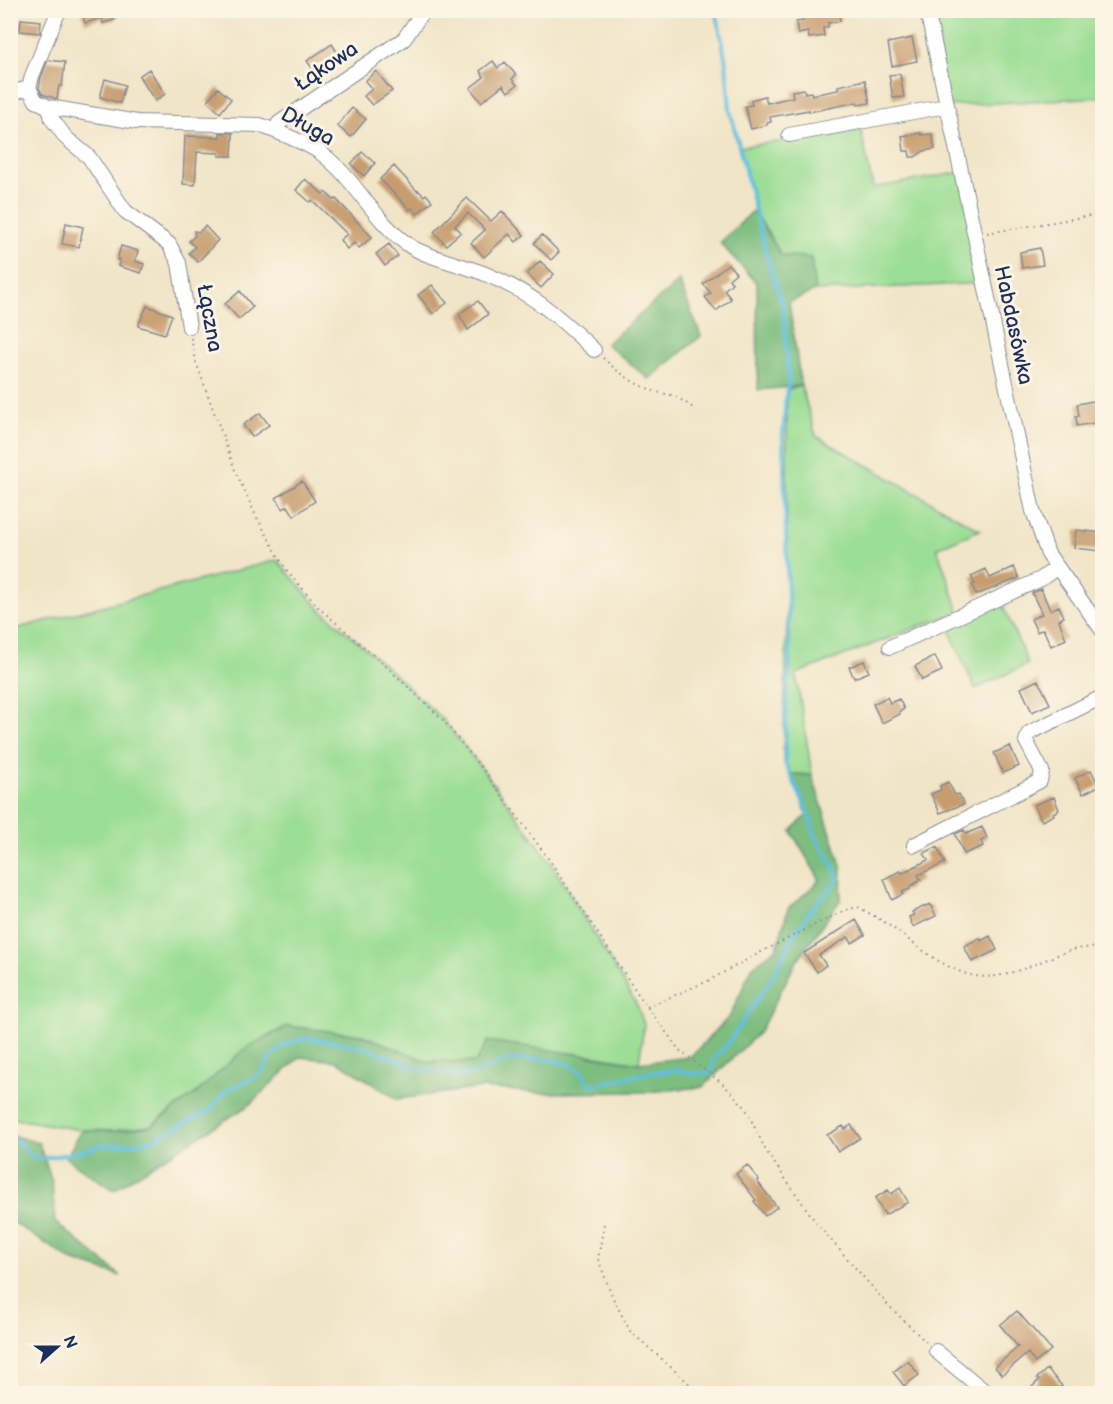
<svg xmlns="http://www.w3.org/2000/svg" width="1113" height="1404" viewBox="0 0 1113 1404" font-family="'Balsamiq Sans',sans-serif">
	<rect width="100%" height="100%" fill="#fcf5e5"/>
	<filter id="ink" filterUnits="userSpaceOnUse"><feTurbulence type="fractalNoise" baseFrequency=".0167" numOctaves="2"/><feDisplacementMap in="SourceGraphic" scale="12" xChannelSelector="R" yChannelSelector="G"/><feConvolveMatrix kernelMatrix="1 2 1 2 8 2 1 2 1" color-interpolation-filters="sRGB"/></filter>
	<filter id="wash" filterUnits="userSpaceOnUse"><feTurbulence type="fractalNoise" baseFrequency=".008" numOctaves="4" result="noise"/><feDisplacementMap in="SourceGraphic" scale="24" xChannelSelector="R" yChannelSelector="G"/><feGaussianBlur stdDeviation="1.35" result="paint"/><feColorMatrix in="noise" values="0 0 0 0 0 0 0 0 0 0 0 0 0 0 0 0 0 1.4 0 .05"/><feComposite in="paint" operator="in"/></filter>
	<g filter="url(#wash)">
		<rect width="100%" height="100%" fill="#f1e5c7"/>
		<path fill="#9cde95" stroke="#5c867a" stroke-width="1.5" d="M932,11H1102V97L946,106Z
			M861,130L873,188L961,172L984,283L815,291L811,258L781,256L754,210L740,147Z
			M801,386L816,436L980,530L937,548L959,611L796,674L812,775L791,774L783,757L787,620V390Z
			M277,560L319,608L388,668L443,720L484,771L550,861L637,1005L644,1024L639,1063L590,1055L476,1062L427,1061L362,1035L195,1094L150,1126L114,1131L81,1130L11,1118V630Z
			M1001,601L1028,664L975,689L948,627Z"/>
		<path fill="#7dbd7e" stroke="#4c766e" stroke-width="1.5" d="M754,210L781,255L811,258L815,291L789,302L801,386L758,390L757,283L720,243Z
			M679,281L701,336L649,379L606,344Z
			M791,774L812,775L842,868L841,899L796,962L760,1031L703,1087L647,1092L541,1093L482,1088L397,1099L337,1061L300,1057L248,1106L113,1190L66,1158L81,1130L114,1131L151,1126L195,1094L244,1049L287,1026L362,1035L427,1061L476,1062L488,1041L639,1063L690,1057L730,1016L752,967L777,948L788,909L820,880L791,831L807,815Z
			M11,1135L39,1143L52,1182L55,1222L121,1276L71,1260L11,1221Z"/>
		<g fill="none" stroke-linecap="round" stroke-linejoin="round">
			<path stroke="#61bfdf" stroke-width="4" d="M10,1137L15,1140L29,1154L39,1159L73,1153L103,1145L128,1144L151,1140L211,1110L224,1093L231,1088L260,1075L271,1056L284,1045L306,1038L344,1043L373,1050L419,1069L459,1075H469L508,1060L529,1059L550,1060L569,1064L581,1071L586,1080L592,1085L647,1073L678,1070L699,1075L705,1072L710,1073L713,1068L714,1057L725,1048L775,973L796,931L808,914L837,880L836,871L815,835L808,812L785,763L786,707L790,660L783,436L786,396L789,382L783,306L768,261L730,110L726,63L716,10"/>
		</g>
		<g id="blocks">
			<path fill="#c79d70" d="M90,10H123L114,20L103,23L102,18L85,23L82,13Z
				M824,10H839L840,21L828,23V27L823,28L824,36L809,38L808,32L798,34L796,22L803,21L802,14Z
				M21,19L41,21L40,33L20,31Z
				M912,38L917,61L892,66L888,43Z
				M332,44L339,55L334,58L336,62L317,75L307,61Z
				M48,60L65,62L62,86H59L57,99L42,94L39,88L41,77Z
				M493,61L498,68L505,62L516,75L512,79L517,85L508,92L503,85L481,102L470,88L484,77L480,71Z
				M149,69L165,94L155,101L139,76Z
				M376,71L392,91L372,105L364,96L372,89L365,81Z
				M900,74L904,97L893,98L889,75Z
				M105,79L125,85L120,103L100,97Z
				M865,80L870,103L858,105L857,102L809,112V110L770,117L771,122L767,123V125L751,129L745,106L752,105L751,100L765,96L767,103L793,97L792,91L804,89L805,93L811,92L812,95L838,90V86Z
				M218,88L231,99L220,113L207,101Z
				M352,108L366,119L351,137L337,126Z
				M220,133H233L232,156H219V153L197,152L195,185L183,184L185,136L220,137Z
				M921,133V135L932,134L935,149L924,151L915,157H910L909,151H904L902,136Z
				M362,152L375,163L364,176L351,164Z
				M394,166L417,191L418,190L424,196L426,194L432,201L417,214L412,208L410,210L380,179Z
				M305,179L323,194L325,192L334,200L336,199L372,237L359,248L354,243L347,249L340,240L347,234L312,200L310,202L296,190Z
				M467,198L491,221L502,211L524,235L516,242L509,234L484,257L471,243L485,230L468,213L455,226L461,232L446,245L434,232Z
				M66,223L83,227L79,247L62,244Z
				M205,226L218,240L198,262L189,253L195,247L189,241L195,236L194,231L199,232Z
				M542,235L559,252L551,260L534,243Z
				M389,244L398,256L385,266L376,254Z
				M121,246L138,251L135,261L144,264L141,273L118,266L120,260H117Z
				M1040,248L1043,265L1022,268L1020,252Z
				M540,261L554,274L541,288L527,274Z
				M728,264L736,273L729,279L732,283L724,290L731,299L716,311L705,297L711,293L703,284Z
				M432,285L447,303L433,314L418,295Z
				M240,291L253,307L239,319L225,304Z
				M478,301L488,314L468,330L459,314Z
				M147,306L172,315L165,334L138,326Z
				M1093,401H1098L1101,422L1077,426L1076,416H1079L1077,404Z
				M260,413L269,425L252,437L243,425Z
				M302,481L315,501L294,516L288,506L283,509L276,498Z
				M1076,530L1102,533V551L1074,548Z
				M1014,567L1019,578L976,595L972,585L975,584L971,576L986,569L990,578Z
				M1041,589L1050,610L1059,606L1064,617L1059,620L1066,639L1051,646L1043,629L1037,632L1031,619L1042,614L1032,593Z
				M935,656L942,671L922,680L915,666Z
				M864,661L869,672L854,678L849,667Z
				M1038,680L1050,704L1032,712L1021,688Z
				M887,697L890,703L899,699L904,709L899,712L900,714L882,723L873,704Z
				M1010,746L1019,766L1003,773L994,753Z
				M1091,770L1099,786L1083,794L1075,778Z
				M948,782L955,795L959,794L964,804L940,813L931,794L941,790L940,786Z
				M1054,797L1059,810L1053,813L1054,815L1042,821L1034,805Z
				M982,827L987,838L981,841L983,846L964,854L955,834L964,830L966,834Z
				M937,847L945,863L918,875L921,880L909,887L910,889L902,892L903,894L892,900L884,879L900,871L902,873L928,860L924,853Z
				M930,904L936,916L913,927L909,917L914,915L912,912Z
				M856,920L865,935L852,943L848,937L819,955L826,965L817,972L804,953Z
				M990,936L997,950L972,962L964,946L980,938L981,941Z
				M851,1125L860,1138L838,1152L827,1135L843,1126L845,1129Z
				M747,1165L759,1180L757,1181L777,1207L765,1216L754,1201L756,1200L736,1174Z
				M900,1188L908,1202L885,1215L875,1198L888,1190L891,1194Z
				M1017,1311L1051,1350L1035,1363L1028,1353L1002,1375L995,1367L1018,1347L1000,1325Z
				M908,1361L919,1375L904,1386L893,1372Z
				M1047,1369L1062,1386L1054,1394H1025L1039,1380L1037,1378Z"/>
		</g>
	</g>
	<g filter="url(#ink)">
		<use href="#blocks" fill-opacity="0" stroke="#868a92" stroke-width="1.5"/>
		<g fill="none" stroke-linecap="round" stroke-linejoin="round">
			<defs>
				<path id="minor" d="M60,10L56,17L32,76L29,88L36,101L49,107L137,122L260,125C277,132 308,143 322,154C356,179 374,222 410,246C426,257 463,265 483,273C532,293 556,314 594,350
					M927,10L1033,511L1048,554L1102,630
					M10,93L29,88
					M49,107L52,119L66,138L89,157L125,211L169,244L179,263L189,327
					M275,131L279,123L404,39L424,10
					M789,135L946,106
					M890,647L1041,579L1056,568
					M914,845L1040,781L1042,771L1026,741L1029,733L1102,697
					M936,1351L988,1394"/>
			</defs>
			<use href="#minor" stroke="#868a92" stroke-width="16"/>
			<path stroke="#868a92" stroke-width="2" stroke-dasharray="1.5 4.5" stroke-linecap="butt" d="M987,233L1102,214
				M191,338L196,362L235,470L255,514L285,568L319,608L388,668L443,720L484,771L550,861L640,997L680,1051L722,1083L745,1107L766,1151L817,1224L887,1304L926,1342
				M603,358L615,369L635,383L656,392L675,396L695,409
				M647,1007L708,981L761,952L845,910L858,907C869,913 880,919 890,926C915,943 937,965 967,974C1016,989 1066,936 1102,950
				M604,1224L598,1259L613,1298L630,1331L701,1394"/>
			<use href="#minor" stroke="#fff" stroke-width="14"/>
		</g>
	</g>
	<g text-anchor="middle" stroke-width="6" stroke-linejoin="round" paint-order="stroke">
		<g font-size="21" fill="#1b2f5e" stroke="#fcf5e5">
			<text transform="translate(326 66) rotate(-34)" y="7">Łąkowa</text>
			<text transform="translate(308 126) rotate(29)" y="7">Długa</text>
			<text transform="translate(210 318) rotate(80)" y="7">Łączna</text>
			<text transform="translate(1014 325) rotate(78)" y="7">Habdasówka</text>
		</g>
	</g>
	<rect width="1113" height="1404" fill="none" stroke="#fcf5e5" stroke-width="36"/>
	<g transform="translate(57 1347) rotate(69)" stroke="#fcf5e5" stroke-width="4.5" paint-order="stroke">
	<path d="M0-4.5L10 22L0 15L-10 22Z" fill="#1b2f5e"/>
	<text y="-9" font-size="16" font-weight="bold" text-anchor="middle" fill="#1b2f5e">N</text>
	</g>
</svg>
